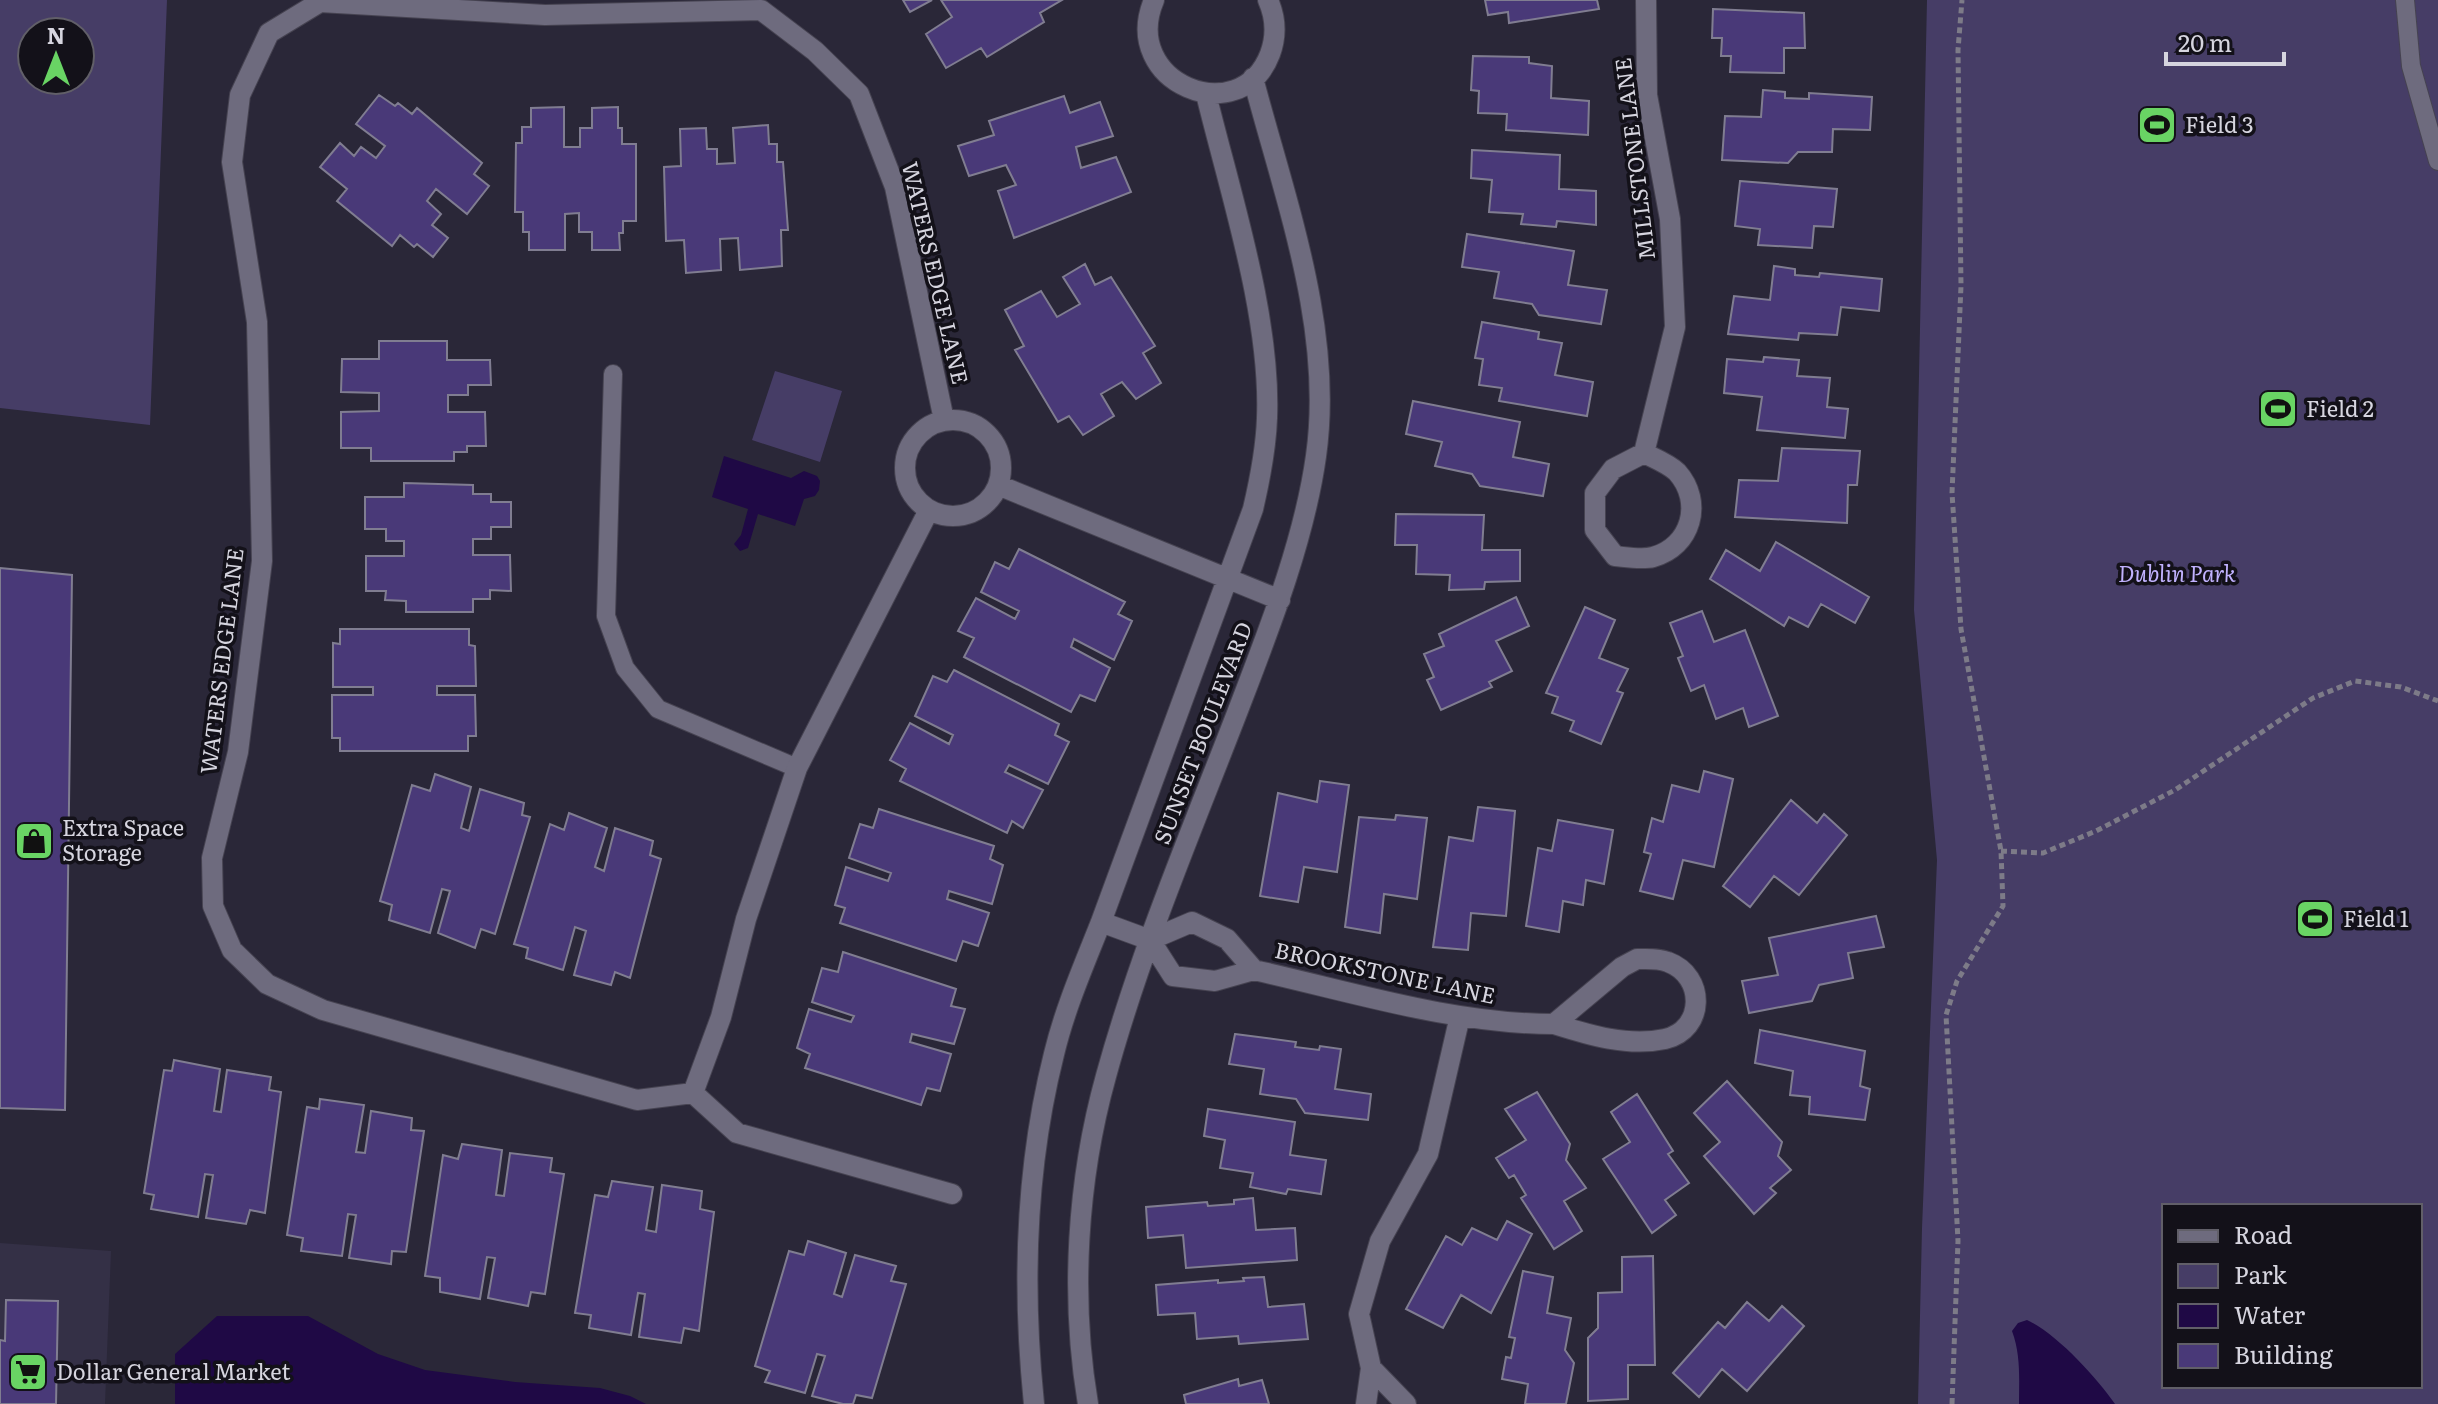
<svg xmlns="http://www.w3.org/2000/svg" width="2438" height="1404" viewBox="0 0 2438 1404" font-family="Literata,serif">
	<rect width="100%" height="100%" fill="#2a2738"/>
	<path fill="#343046" d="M0,1243L111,1251L105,1404H0Z"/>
	<path fill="#463d66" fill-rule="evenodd" d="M0,0H167L150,425L0,408ZM32,32H80V80H32Z
		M1927,0H2438V1404H1918L1922,1228L1937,860L1914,610ZM2164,1206H2420V1386H2164Z
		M775,371L842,391L820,462L752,440Z"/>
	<path fill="#1f0945" d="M724,456L791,478L804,471L817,476L820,481L819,490L815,496L804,499L795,526L758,514L748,548L740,551L734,544L741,535L748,509L712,497Z
		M217,1316H308L378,1354L425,1370L515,1382L600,1388L630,1396L646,1404H175V1354Z
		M2027,1320C2057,1334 2096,1377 2115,1404H2019C2019,1379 2021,1355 2012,1331L2018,1323Z"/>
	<path fill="#493978" stroke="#807d91" stroke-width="2" d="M903,0H932L910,12Z
		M941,0H1062L1040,13L1044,22L987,57L981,48L946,68L926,34L952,17Z
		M1485,0H1597L1599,9L1509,23L1508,12L1488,15Z
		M1713,9L1804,13L1805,48H1784V73L1730,72L1731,56H1721L1722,38H1712Z
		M1473,56L1529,57V63L1552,66L1551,98L1589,101L1588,135L1506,130L1507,114L1478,113L1479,91L1471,90Z
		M1763,90L1785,92V98L1809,99V93L1872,97L1870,130L1833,129L1832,152H1798L1788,163L1722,160L1725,116L1761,117Z
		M379,95L395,106L398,103L412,114L417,108L482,163L474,174L489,186L467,214L436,189L427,201L441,214L432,225L448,238L433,257L417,244L414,247L400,235L392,246L337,201L347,189L320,167L340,143L354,156L361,147L376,158L385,146L356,124Z
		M1064,96L1070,113L1100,102L1113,136L1076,147L1081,168L1116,157L1131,192L1014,238L998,191L1016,185L1006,165L969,176L958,146L994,135L989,121Z
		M564,107V147H580V128H592V108L618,107V128H622V144H636V221H623V233H619L620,250H592V232H579V213L565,214V250H529V232H523V212H515L516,143H522V127H531V108Z
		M768,125L769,144H777V162H783L788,230H781L782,266L740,270L738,238L720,239L721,270L686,273L684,240L666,241L664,167L681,166L680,129L706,128L707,149H717V164L735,163L733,128Z
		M1472,150L1560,155L1559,189L1596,191V225L1557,221L1556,227L1521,224L1523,214L1489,212L1492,180L1471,178Z
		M1740,181L1837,189L1833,227L1814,226L1812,248L1758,245L1760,229L1735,226Z
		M1467,234L1574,251L1568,285L1607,290L1601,324L1539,315L1532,304L1494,298L1499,272L1462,267Z
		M1085,264L1095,285L1111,277L1155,346L1143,353L1161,383L1136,399L1122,382L1101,394L1114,416L1083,435L1069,416L1058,422L1015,350L1024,346L1005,310L1041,291L1057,317L1080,304L1063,277Z
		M1774,266L1795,269V275L1819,277L1820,273L1882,279L1879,311L1841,307L1837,335L1799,333L1798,340L1728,334L1734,296L1770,300Z
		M1482,322L1539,332L1538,339L1562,343L1555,375L1593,382L1587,416L1499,401L1502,388L1479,385L1483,359L1475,358Z
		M379,341H447V360H490L491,385H468V395H448V412H485L486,446H467V452H454V461H371V448H341V412L379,411V393L341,392L342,359H379Z
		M1764,357L1799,360L1797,376L1830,378L1827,407L1848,409L1845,438L1757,430L1762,397L1724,393L1727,359L1763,362Z
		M1413,401L1520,422L1513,457L1549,464L1543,496L1480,486L1472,474L1435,466L1442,442L1406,434Z
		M1782,448L1860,451L1857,485H1848L1847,523L1735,517L1739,480L1778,481Z
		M404,483L473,485V494H491V502H511V527H491V539H473V555H510L511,591L490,590V599H473V612H406V601L385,600L386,591H366V556H404V541H386V529H365V497H404Z
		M1396,514L1484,515L1482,550H1520V581L1485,582L1484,589L1449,590L1450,575L1416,574L1417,545H1395Z
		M1776,542L1869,597L1855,623L1821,604L1808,627L1789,617L1784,626L1710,579L1726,550L1760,571Z
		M1019,549L1125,602L1118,614L1132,621L1114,660L1074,639L1071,647L1110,668L1095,701L1080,695L1071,712L964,657L974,638L958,631L976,598L1015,619L1019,611L981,592L995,562L1009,569Z
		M0,568L72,575L65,1110L0,1108Z
		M1516,597L1529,626L1496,641L1512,671L1489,682L1492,687L1441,710L1427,680L1434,677L1424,654L1444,646L1439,634Z
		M1585,607L1615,620L1599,658L1628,669L1617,691L1623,693L1601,744L1570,731L1574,721L1552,713L1558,697L1546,693Z
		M1702,611L1714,642L1745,630L1778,716L1749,727L1743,708L1716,719L1704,685L1691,691L1678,658L1683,656L1670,623Z
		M340,629H469V645L475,646L476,686H437V695H475L476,736H468V751H340V738H332V695H373V687H333V643L340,644Z
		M954,670L1059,724L1055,735L1069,742L1048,784L1009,765L1005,772L1043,790L1023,828L1012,821L1007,833L900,781L906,769L890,760L910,723L949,744L953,735L915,716L933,676L947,682Z
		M1704,771L1733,779L1714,867L1683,860L1673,899L1640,891L1651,854L1644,852L1652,818L1663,822L1672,785L1699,792Z
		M435,774L471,787L461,828L469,831L480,789L524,803L522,815L530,817L495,934L481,929L475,948L438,933L450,891L442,889L430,933L389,920L392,905L380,901L412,785L430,791Z
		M1320,781L1349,785L1337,872L1304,867L1298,902L1260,896L1278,793L1317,802Z
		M1791,800L1817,823L1824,814L1847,835L1799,895L1774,876L1750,907L1723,886Z
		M1478,807L1515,811L1506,916L1471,913L1468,950L1433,947L1449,837L1473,841Z
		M879,809L994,846L990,859L1003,865L992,904L949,891L947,899L989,913L978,946L963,941L956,961L840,923L845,908L835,905L846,867L888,881L891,873L849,858L860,824L873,828Z
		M569,813L607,828L595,867L604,871L615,828L653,841L650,855L661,859L630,978L615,972L611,985L574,975L586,931L575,927L563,970L526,958L528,948L514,944L550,824L564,830Z
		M1396,815L1427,818L1417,899L1384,894L1380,933L1345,927L1359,817L1395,820Z
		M1558,820L1613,830L1604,884L1586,880L1583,905L1563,901L1559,932L1526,926L1538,848L1552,851Z
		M1876,916L1884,947L1848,953L1853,978L1819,985L1812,1001L1749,1013L1742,981L1778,975L1769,938Z
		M843,952L956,989L951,1006L965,1009L954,1044L912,1034L910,1042L951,1054L940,1091L927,1088L921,1105L805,1068L810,1054L797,1048L809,1009L851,1022L854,1016L812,1002L822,968L838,972Z
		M1760,1030L1865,1051L1860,1086L1870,1089L1865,1120L1809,1114L1810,1097L1790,1095L1793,1071L1755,1063Z
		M1235,1034L1296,1042L1295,1047L1319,1050L1320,1046L1341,1049L1335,1089L1371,1094L1368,1120L1305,1113L1296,1099L1260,1094L1264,1069L1229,1064Z
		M174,1060L220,1069L214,1111L221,1112L227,1070L271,1077L269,1090L281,1092L265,1213L250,1210L246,1224L206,1218L213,1175L205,1174L198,1217L151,1209L154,1195L144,1193L164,1070L172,1071Z
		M1727,1081L1782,1142L1778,1156L1791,1170L1770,1188L1776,1193L1754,1214L1704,1156L1720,1142L1694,1113Z
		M1537,1092L1570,1144L1566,1160L1586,1188L1564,1201L1582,1231L1554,1249L1521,1198L1526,1195L1514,1175L1509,1178L1496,1158L1526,1140L1505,1109Z
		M1637,1094L1673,1151L1668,1154L1689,1183L1665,1200L1676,1215L1652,1233L1603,1159L1630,1142L1611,1112Z
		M320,1099L364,1105L356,1152L365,1153L371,1111L412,1118L411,1130L424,1131L406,1252L392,1251L391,1264L349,1258L356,1215L348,1214L342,1256L301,1251L303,1238L287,1235L307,1107L319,1109Z
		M1208,1109L1295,1122L1290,1155L1326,1160L1321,1194L1288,1189L1286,1194L1250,1187L1253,1173L1220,1168L1225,1140L1204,1136Z
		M462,1144L502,1150L496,1195L504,1196L510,1153L552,1158L550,1172L564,1174L545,1294L531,1292L528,1306L488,1298L495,1258L487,1257L480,1299L440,1292V1278L425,1276L443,1155L458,1159Z
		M612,1181L653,1187L646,1230L656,1232L662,1185L702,1191L700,1209L714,1212L699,1331L684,1328L681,1343L639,1337L645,1294L638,1293L631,1335L589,1328L591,1315L575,1313L595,1195L608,1197Z
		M1253,1198L1256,1230L1295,1228L1297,1260L1186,1268L1183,1235L1148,1238L1146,1207L1207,1202L1208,1206L1234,1204V1200Z
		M1507,1221L1532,1234L1491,1313L1461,1295L1443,1328L1406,1309L1446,1236L1462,1245L1472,1228L1497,1240Z
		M808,1241L846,1253L834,1294L842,1297L855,1255L896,1266L891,1281L906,1284L872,1398L856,1395L853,1404H843L812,1396L825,1356L817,1354L805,1393L765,1382L770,1371L755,1366L789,1251L804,1255Z
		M1653,1256L1655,1365H1628V1399L1588,1401V1338L1598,1328V1293L1622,1292V1257Z
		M1523,1271L1553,1277L1547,1313L1571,1318L1565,1350L1574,1363L1566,1404H1525L1528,1384L1502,1379L1506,1357L1511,1358L1515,1338L1509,1337Z
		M1264,1277L1268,1307L1304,1304L1308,1339L1239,1344L1238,1336L1197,1339L1195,1313L1158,1315L1156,1285L1218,1280V1283L1244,1281L1243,1278Z
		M6,1300L58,1301L56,1404H0V1340L5,1341Z
		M1747,1302L1769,1321L1782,1306L1804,1326L1747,1391L1722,1369L1699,1397L1673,1373L1718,1322L1725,1328Z
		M1238,1379L1239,1386L1262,1380L1269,1404H1186L1184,1395Z"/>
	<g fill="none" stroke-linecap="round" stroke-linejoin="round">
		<defs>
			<path id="lane" d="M2405,0L2411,66L2438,161
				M613,374L606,616L625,668L658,709L797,768"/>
			<path id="street" d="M1154,0C1119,83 1240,132 1270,54C1277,35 1276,18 1268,0
				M905 468a48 48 0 1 1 96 0a48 48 0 1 1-96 0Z
				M1644,453L1675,327L1670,219L1647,95L1646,0
				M1644,453C1654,458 1669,464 1677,472C1704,502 1691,547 1653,557C1642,560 1626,557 1615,556L1595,530V493L1613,469Z
				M998,485L1280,600
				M1101,922L1150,940L1173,976L1215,981L1254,970L1227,939L1192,922L1150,940
				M1637,959C1648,959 1658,958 1668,962C1706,976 1705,1030 1665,1039C1628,1047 1589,1035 1554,1024L1622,967Z
				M1254,970C1353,992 1453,1024 1554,1024
				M693,1093L637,1100L323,1010L267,984L232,950L213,906L212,858L238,752L262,561L257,322L232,162L240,95L269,33L320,2L545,15L761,10L815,51L859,94L895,187L944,420
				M693,1093L721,1017L746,919L797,768L929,510
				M693,1093L737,1133L952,1194
				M1034,1404C1022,1287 1025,1169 1054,1054C1065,1008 1084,965 1101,922L1253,509C1260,479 1266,449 1267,418C1271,316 1230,193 1206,94
				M1088,1404C1070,1297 1077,1180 1106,1076C1140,952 1191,832 1237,713C1268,632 1304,542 1316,456C1334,329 1285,200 1253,78
				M1366,1404L1371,1368
				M1406,1404L1371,1368L1359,1314L1380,1241L1428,1154L1460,1016"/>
		</defs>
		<use href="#lane" stroke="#464351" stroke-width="20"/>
		<use href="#street" stroke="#464351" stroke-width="22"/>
		<path stroke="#7d7b88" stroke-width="5" stroke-dasharray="6 4" stroke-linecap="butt" d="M2001,851L2043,853L2096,831L2175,790L2313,698L2355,681L2401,687L2438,701
			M1952,1404L1958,1241L1946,1015L1957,981L2003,906L2001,851L1961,629L1952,493L1961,286L1958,50L1962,0"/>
		<use href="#lane" stroke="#6e6b7e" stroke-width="18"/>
		<use href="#street" stroke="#6e6b7e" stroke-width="20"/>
	</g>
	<defs>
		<symbol id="stadium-square" viewBox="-11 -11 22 22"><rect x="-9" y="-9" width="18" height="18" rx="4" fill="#69d464" stroke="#131119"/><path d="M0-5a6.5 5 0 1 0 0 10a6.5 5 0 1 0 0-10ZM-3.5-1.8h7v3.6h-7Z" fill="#111"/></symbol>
		<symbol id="shop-square" viewBox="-11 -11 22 22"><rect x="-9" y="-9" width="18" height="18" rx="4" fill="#69d464" stroke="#131119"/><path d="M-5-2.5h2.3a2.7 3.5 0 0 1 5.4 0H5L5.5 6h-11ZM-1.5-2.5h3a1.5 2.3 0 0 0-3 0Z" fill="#111"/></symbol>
		<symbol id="supermarket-square" viewBox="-11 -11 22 22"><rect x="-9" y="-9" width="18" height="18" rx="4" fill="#69d464" stroke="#131119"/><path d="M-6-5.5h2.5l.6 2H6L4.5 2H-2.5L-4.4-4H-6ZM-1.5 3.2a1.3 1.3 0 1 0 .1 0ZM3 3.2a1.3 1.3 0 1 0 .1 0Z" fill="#111"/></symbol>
	</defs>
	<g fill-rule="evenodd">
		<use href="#stadium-square" x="2135" y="103" width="44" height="44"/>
		<use href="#stadium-square" x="2256" y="387" width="44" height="44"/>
		<use href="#shop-square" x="12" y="819" width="44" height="44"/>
		<use href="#stadium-square" x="2293" y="897" width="44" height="44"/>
		<use href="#supermarket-square" x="6" y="1350" width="44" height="44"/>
	</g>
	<g text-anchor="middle" stroke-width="7" stroke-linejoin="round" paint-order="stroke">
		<g font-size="22" fill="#d6d5df" stroke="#131119" text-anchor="start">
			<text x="2185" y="133">Field 3</text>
			<text x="2306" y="417">Field 2</text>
			<text x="62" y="836">Extra Space<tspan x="62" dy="25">Storage</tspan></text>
			<text x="2343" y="927">Field 1</text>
			<text x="56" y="1380">Dollar General Market</text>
		</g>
		<g font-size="22" fill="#d6d5df" stroke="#131119">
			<text transform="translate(1635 159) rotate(-97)" y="8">MILLSTONE LANE</text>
			<text transform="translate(935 273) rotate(77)" y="8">WATERS EDGE LANE</text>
			<text transform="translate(222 661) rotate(-83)" y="8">WATERS EDGE LANE</text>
			<text transform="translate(1203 733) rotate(-69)" y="8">SUNSET BOULEVARD</text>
			<text transform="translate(1385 973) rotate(12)" y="8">BROOKSTONE LANE</text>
		</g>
		<g font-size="22" font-style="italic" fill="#c1b2fe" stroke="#131119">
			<text x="2177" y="582">Dublin Park</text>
		</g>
	</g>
	<rect x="2162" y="1204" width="260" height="184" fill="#131119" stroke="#615f68" stroke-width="2"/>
	<rect x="2178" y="1230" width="40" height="12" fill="#6e6b7e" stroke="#615f68" stroke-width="2"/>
	<text x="2234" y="1244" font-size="24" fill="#d6d5df">Road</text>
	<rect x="2178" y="1264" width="40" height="24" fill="#463d66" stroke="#615f68" stroke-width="2"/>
	<text x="2234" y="1284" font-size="24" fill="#d6d5df">Park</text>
	<rect x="2178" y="1304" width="40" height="24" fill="#1f0945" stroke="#615f68" stroke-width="2"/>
	<text x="2234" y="1324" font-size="24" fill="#d6d5df">Water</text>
	<rect x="2178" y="1344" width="40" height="24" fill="#493978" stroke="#615f68" stroke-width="2"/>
	<text x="2234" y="1364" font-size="24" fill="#d6d5df">Building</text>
	<g transform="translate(56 56)"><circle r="38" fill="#131119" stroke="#615f68" stroke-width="2"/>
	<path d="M0-6L14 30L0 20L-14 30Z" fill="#69d464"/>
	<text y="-12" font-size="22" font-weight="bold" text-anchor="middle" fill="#d6d5df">N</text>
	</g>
	<path d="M2166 52v12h118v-12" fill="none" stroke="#d6d5df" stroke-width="4"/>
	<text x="2178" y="52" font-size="24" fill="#d6d5df" stroke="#131119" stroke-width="6" paint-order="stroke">20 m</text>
</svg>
